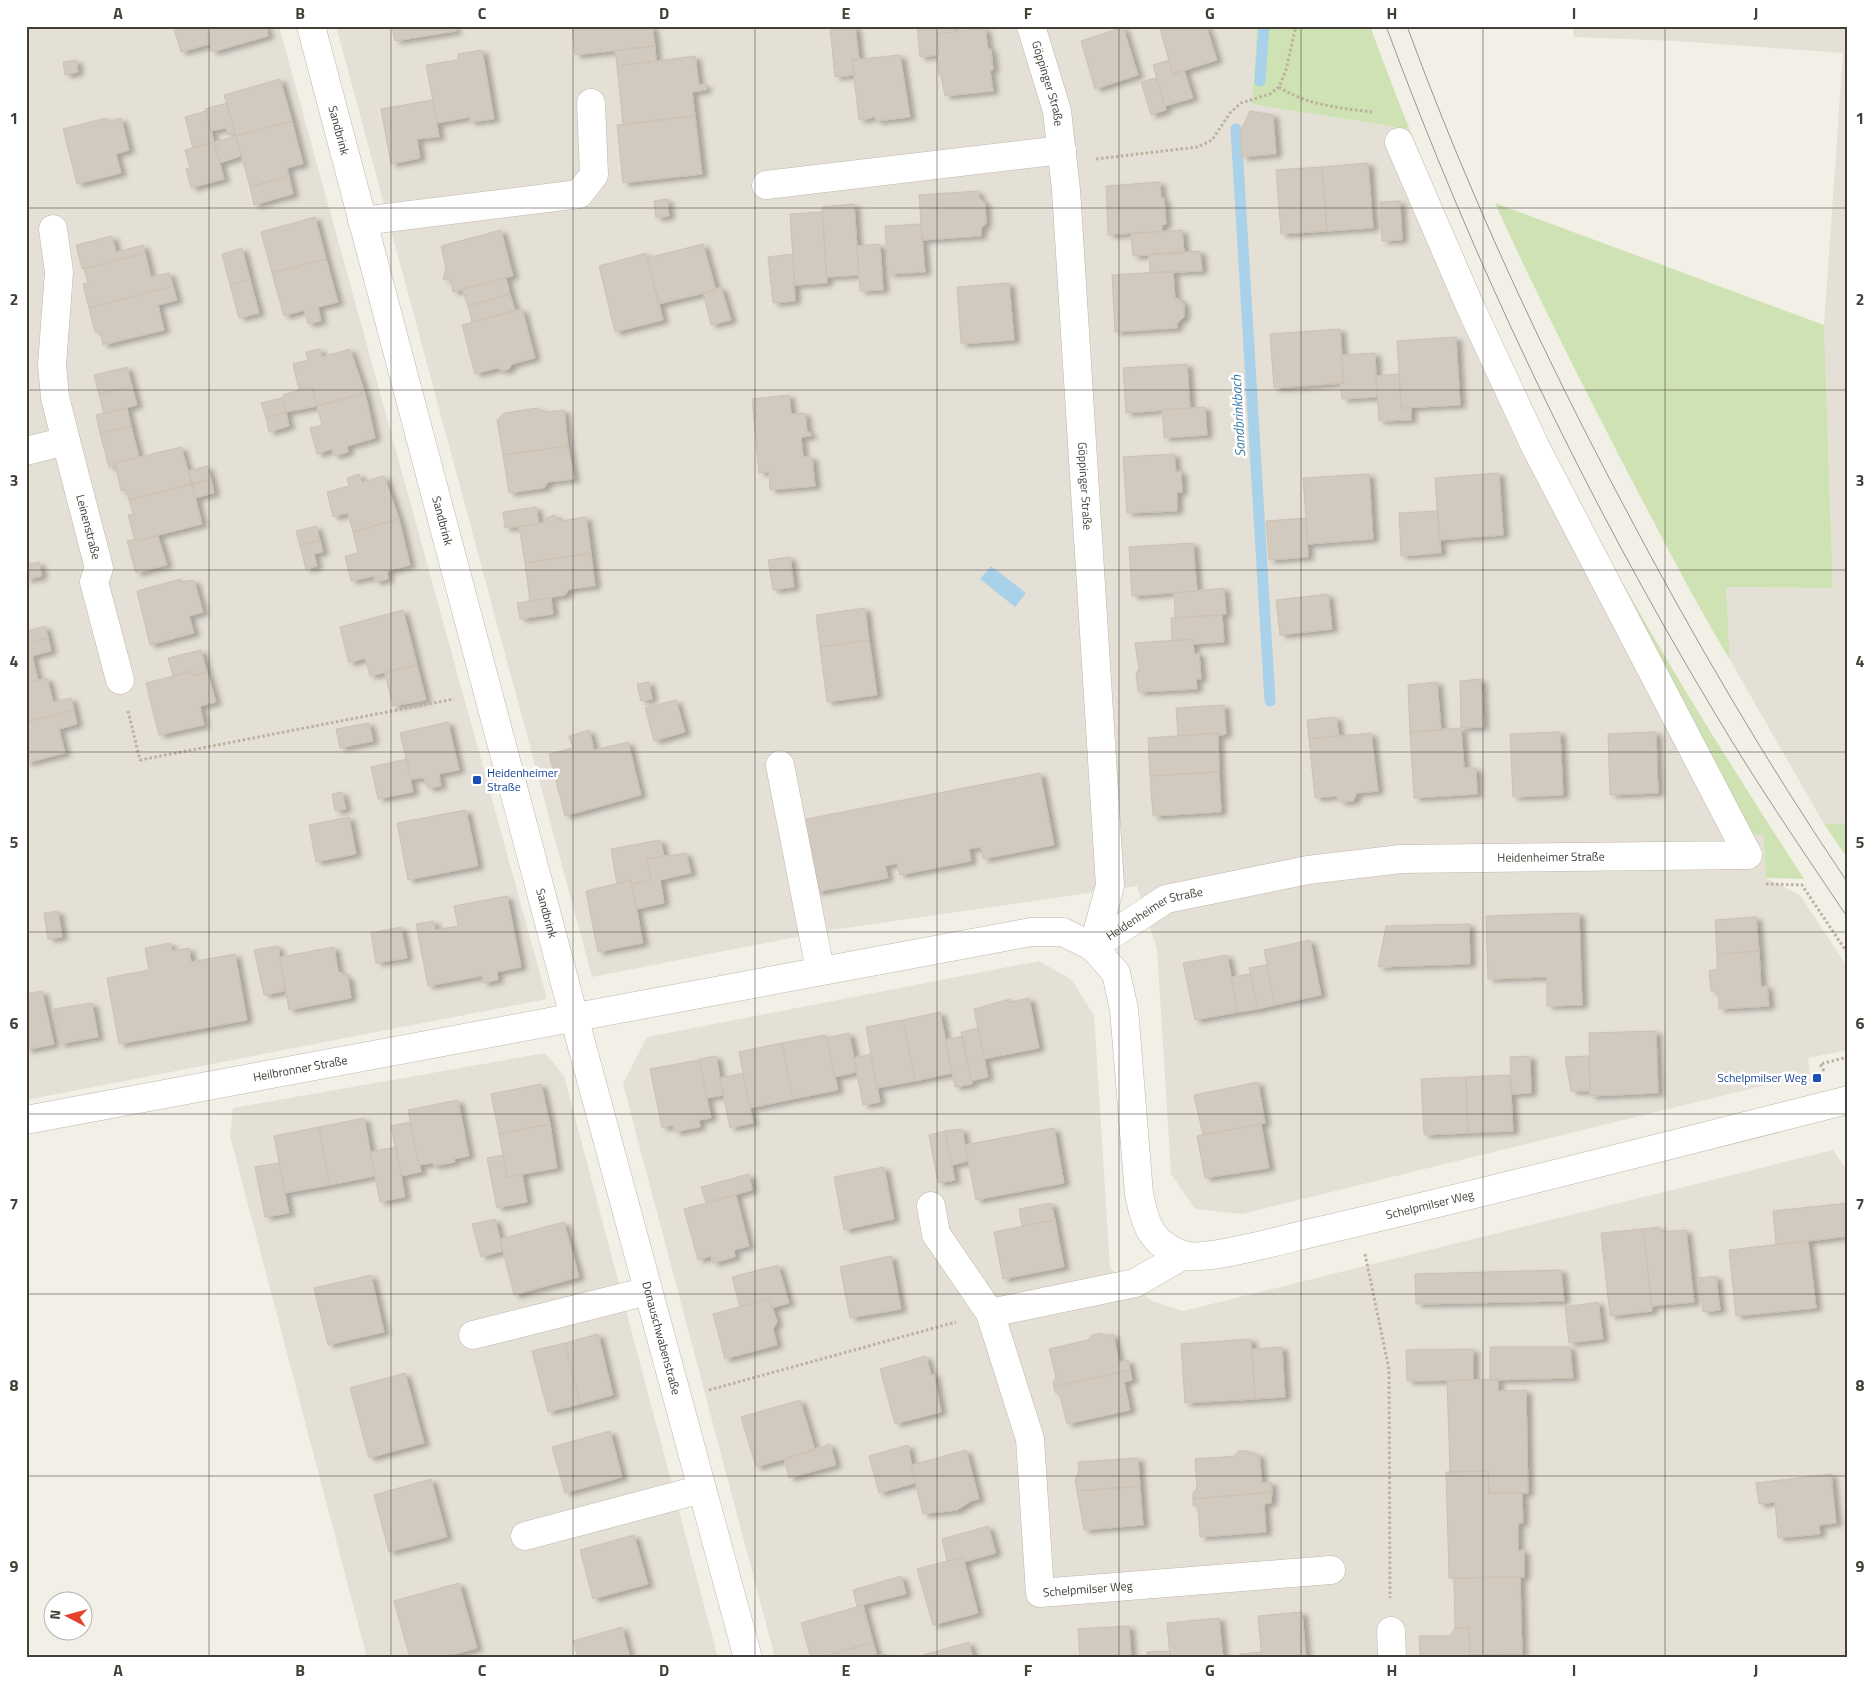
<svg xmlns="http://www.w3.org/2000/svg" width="1874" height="1684" viewBox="0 0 1874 1684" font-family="'Titillium Web',sans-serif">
	<defs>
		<filter id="shadow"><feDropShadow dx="5.5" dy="3" stdDeviation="2.5" flood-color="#0004"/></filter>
	</defs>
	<rect width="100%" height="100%" fill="#f2efe7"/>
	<path fill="#e5e0d6" d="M26,26H279L547,999L26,1100Z
		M336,26H1257L1252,104L1408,129L1435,197L1543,440L1763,835L1766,878L1800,895L1848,968V1050L1808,1058L1810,1074L1242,1214L1195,1209L1171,1174L1157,949L1137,886L832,930L592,977Z
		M1572,26H1848V823L1824,824L1730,660L1726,587L1833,588L1824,325L1843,53L1676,41L1574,37Z
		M1039,961L1072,980L1094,1016L1110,1268L1152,1301L1183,1311L1833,1150L1848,1172V1658H775L623,1084L647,1037Z
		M545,1053L564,1076L718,1658H367L230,1136L233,1108Z"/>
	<path fill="#cfe2b4" d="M1257,26H1370C1429,187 1499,345 1577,498C1645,630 1724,755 1804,879L1766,878L1763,835L1750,834L1543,440L1480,302L1408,129L1252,104Z
		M1495,203L1824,325L1833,588L1726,587L1730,660C1693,598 1660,534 1627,471C1581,382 1536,294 1495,203Z
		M1848,823V859L1824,824Z"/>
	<path fill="#a9d1e9" d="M991,566L1026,593L1015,607L980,579Z"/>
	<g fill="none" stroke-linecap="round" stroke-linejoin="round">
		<path stroke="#a9d1e9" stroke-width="11" d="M1260,81L1264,26
			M1236,129L1270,701"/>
	</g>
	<path fill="#d2cabe" stroke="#cdc1b2" filter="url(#shadow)" d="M173,26H205L210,44L181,52Z
		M205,26H266L268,36L212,52Z
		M392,26H455L456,31L395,41Z
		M572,26H652L655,46L575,55Z
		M855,26L859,60H852L855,75L835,77L830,27Z
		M917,26H954L955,32L937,34L939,55L920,57Z
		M1159,26H1206L1217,60L1173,74Z
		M1123,27L1138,75L1095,89L1081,41Z
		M985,28L988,49H991L993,70H990L993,91L945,96L941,75H939L937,56L939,55L937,34Z
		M655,46L656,61L617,66L615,50Z
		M482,50L494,119L470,122V117L437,123L426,65L458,60V54Z
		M900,55L910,117L876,121L875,117L859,120L852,60Z
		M695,56L699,85L705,84L706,90L692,92L695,116L623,124L617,66Z
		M76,60L78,72L65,75L63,62Z
		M1169,60L1173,74L1184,70L1193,98L1165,106L1153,65Z
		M1156,78L1166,110L1151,115L1141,82Z
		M280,79L292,121L236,136L224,95Z
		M433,100L439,137L417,139L420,158L391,164L381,109Z
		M227,103L235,134L228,135L226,128L211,131L205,109Z
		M206,111L214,142L193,148L185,117Z
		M1250,111L1273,115L1276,154L1242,157L1240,132Z
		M695,116L702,174L623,183L617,125Z
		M106,118L107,122L121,118L129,150L116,154L121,173L77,184L63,129Z
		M292,121L303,164L287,168L289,176L250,187L236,136Z
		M236,136L241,156L220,163L214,142Z
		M214,142L224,179L191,188L186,169L190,168L185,150Z
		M1368,163L1373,228L1327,231L1322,167Z
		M1322,167L1327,231L1281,234L1276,170Z
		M289,176L293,194L254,205L250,187Z
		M1160,182L1161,198H1164L1166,224L1162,225V231L1108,235L1106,186Z
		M978,191L979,198L985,203L986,223L981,229V236L922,240L919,195Z
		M667,199L669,216L656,218L654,201Z
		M1400,201L1402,240L1382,241L1380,202Z
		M854,204L859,275L827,277L822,207Z
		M822,212L827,283L795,285L790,214Z
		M315,217L326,259L272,273L261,232Z
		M921,224L925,272L888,274L885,226Z
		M501,230L513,276L453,292L451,280L443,279L446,269L441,246Z
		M1182,230L1184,253L1133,256L1131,234Z
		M112,236L116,252L143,245L145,253L82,269L76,245Z
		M703,244L716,290L659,304L647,258Z
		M880,244L883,290L860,291L857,246Z
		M242,248L250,279L230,285L222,254Z
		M1200,251L1202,271L1150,273L1149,254Z
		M145,253L151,277L169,273L173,286L89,308L83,284L88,283L84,269Z
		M646,253L663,320L615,332L599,266Z
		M793,254L795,301L773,303L768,257Z
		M326,259L338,302L318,307L321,321L308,324L304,310L284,316L272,273Z
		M1173,271L1175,299L1178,298L1184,304V317L1177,323V328L1115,332L1112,275Z
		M506,278L510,294L468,306L462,289Z
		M250,279L259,313L239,318L230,285Z
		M1009,283L1014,340L961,344L957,287Z
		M173,286L177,300L158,305L164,330L103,345L100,331L95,332L89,308Z
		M721,287L731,320L711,325L703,293Z
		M510,294L515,310L472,322L468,306Z
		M522,309L535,358L512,364L509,369L502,371L497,368L475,374L462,325Z
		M1340,329L1344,383L1274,388L1270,334Z
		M1456,337L1460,405L1401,408L1397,341Z
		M320,349L322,357L350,349L365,393L317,406L312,387L299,390L293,364L308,360L306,352Z
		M1375,353L1377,397L1342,399L1340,383H1344L1341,355Z
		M1187,364L1190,408L1126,413L1123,368Z
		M127,367L132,386L99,394L94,375Z
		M1399,374L1401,408H1411V420L1379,421L1376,376Z
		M132,386L137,405L104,414L99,394Z
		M312,387L317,406L286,412L281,398L285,394Z
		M365,393L375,438L347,446L348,452L334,456L332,449L317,454L310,428L322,425L317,406Z
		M789,395L791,414L805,413L807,432H810L811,436L801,437L803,457H812L815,486L770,490L769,472L759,473L752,399Z
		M281,398L286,412L266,418L261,403Z
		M1205,407L1207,435L1164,438L1162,410Z
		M127,408L131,426L100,433L96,415Z
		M537,408L545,412L564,410L568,446L503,455L497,420L504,413Z
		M286,412L289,426L269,432L266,418Z
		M131,426L139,457L115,463L116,466L109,467L100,433Z
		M568,446L574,479L548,482L544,488L509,493L503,455Z
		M181,447L192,484L129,500L126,490L121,491L115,463Z
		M1174,454L1176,472L1181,471L1182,492H1177V511L1127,513L1123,457Z
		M207,466L211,479L192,484L188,471Z
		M1499,473L1503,535L1439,540L1435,478Z
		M359,474L362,482L384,476L399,519L353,532L348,513L333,517L327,492L349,486L347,478Z
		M1369,474L1373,539L1308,544L1303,478Z
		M211,479L214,493L195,498L192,484Z
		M192,484L202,524L135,541L128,515L133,514L129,500Z
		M536,507L539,524L505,528L503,512Z
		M1438,511L1441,553L1401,556L1399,513Z
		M554,515L560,521L586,517L591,553L525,563L519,527L543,523L546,518Z
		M1306,518L1308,557L1269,560L1266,521Z
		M399,519L410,565L387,571L388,579L375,582L374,576L351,581L345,556L358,553L353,532Z
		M316,526L320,540L300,546L296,531Z
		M158,536L167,565L136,573L127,541L135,539V541Z
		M320,540L323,552L314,554L317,566L306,569L300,546Z
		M1193,543L1197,591L1132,596L1129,547Z
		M591,553L595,586L569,589L565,595L530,601L525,563Z
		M790,557L794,587L773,590L768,560Z
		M39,562L42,576L26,580V565Z
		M180,579L181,582L194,580L203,612L189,616L194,633L150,645L137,591Z
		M1224,588L1226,614L1175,618L1174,593Z
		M1328,594L1332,629L1280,635L1276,600Z
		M551,598L553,614L520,619L517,603Z
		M865,608L869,640L820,647L816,615Z
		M403,610L417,665L370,676L365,658L349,663L340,627Z
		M1222,615L1224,642L1194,644L1193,639L1172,641L1171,618Z
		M45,626L48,638L26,644V631Z
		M48,638L51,651L32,656L38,680L26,683V644Z
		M1193,639L1194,654L1199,653L1201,679H1196L1197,689L1138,692L1136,673L1139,669L1135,643Z
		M869,640L877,695L827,702L820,647Z
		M201,650L207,672L194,676L193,671L173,676L168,658Z
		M417,665L426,700L393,706L385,673Z
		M193,671L194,676L207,672L216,702L200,706L204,725L159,735L146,683Z
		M47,678L53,702L71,698L74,710L26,722V683Z
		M1481,679L1483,727L1461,728L1460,681Z
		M649,682L652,699L641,701L637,684Z
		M1437,682L1441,730L1410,732L1408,685Z
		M676,700L685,732L654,741L645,708Z
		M1224,705L1226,734L1217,736L1218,733L1178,736L1176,708Z
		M74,710L77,724L59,729L65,753L26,763V722Z
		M1336,717L1339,736L1309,739L1307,720Z
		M448,722L459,770L439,774L441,786L428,788L424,778L411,779L400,733Z
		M369,723L373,741L340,748L336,729Z
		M1461,728L1464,768H1476L1477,794L1414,798L1410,732Z
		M589,730L594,750L628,742L641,795L565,816L549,754L573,748L569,736Z
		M1560,732L1563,795L1513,797L1510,734Z
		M1656,732L1658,793L1610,795L1608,734Z
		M1218,733L1219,772L1150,776L1148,738Z
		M1371,733L1378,791L1357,793L1353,801L1341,802L1336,796L1315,798L1309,739Z
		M407,759L413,792L378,799L371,767Z
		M1219,772L1221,812L1153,816L1150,776Z
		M1040,773L1054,845L983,859L981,847L969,849L971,861L900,875L897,863L885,866L888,878L816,892L802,820Z
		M342,792L346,809L335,811L332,794Z
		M466,810L478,866L408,880L397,823Z
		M349,817L356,854L316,862L309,825Z
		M660,840L664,856L647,859L651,880L632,884L631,880L617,884L611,849Z
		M686,853L691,873L660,880L664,903L637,909L632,884L651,880L647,859Z
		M631,880L643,943L598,952L586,891Z
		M507,896L521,967L497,972L498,980L483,983L482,976L428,986L416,924L434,921L435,930L458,926L454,906Z
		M58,911L62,937L48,939L44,913Z
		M1579,913L1582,1005L1547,1006V977L1488,979L1486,916Z
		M1756,917L1759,951L1717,954L1715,920Z
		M1469,924L1470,964L1378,967L1386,926Z
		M401,927L407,958L376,963L371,933Z
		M1310,940L1321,995L1275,1005L1264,950Z
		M170,943L172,951L189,948L191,962L235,954L247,1020L119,1044L107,978L149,970L145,948Z
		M278,946L285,991L264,995L254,950Z
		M334,947L338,971L348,977L351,998L289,1010L280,957Z
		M1759,951L1761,987L1767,986L1769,1006L1719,1009L1718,991H1711L1709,971L1717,969V954Z
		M1227,955L1238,1012L1195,1020L1183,963Z
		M1267,965L1275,1005L1258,1009L1249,968Z
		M1250,974L1258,1009L1238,1012L1232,977Z
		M42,991L54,1044L26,1050V994Z
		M1029,998L1039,1048L984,1059L974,1009L1010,999V1002Z
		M92,1003L98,1037L60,1044L54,1009Z
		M940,1012L952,1073L915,1081L903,1020Z
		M903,1020L915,1081L877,1088L866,1027Z
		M978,1028L988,1077L971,1081L961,1032Z
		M1656,1031L1658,1093L1590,1096L1589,1033Z
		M849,1033L857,1072L835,1077L827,1038Z
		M826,1035L838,1090L793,1099L782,1043Z
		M963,1036L972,1084L955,1087L945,1040Z
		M782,1043L793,1099L750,1108L739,1052Z
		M871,1054L880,1102L863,1105L854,1058Z
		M716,1056L723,1095L707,1098L699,1059Z
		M1530,1056L1531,1093L1512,1094L1510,1057Z
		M1589,1056L1590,1091H1571L1565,1057Z
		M699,1060L711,1118L699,1120L700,1127L675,1132L673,1125L662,1128L650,1069Z
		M743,1073L753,1123L730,1128L720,1078Z
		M1510,1075L1513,1131L1468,1133L1466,1077Z
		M1466,1077L1468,1133L1424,1135L1421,1079Z
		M1258,1082L1265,1123L1203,1135L1194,1095Z
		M541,1084L550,1124L499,1134L491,1094Z
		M458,1100L469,1156L454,1159L455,1162L434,1166L433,1163L419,1165L408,1110Z
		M364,1118L375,1176L330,1185L319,1127Z
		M410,1122L421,1172L401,1176L391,1126Z
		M550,1124L557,1168L507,1177L499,1134Z
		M1261,1124L1269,1168L1205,1178L1197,1136Z
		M319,1127L330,1185L285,1193L274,1136Z
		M1054,1128L1064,1183L976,1200L965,1145Z
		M962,1129L968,1161L952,1165L945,1131Z
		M945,1131L955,1180L938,1183L929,1135Z
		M396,1147L405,1197L380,1202L370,1152Z
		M503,1155L507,1177L522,1174L527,1202L497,1208L487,1158Z
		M279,1163L289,1213L265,1217L255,1167Z
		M884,1167L894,1219L844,1230L834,1177Z
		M749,1174L752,1190L706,1203L701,1187Z
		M736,1195L749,1246L734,1250L735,1257L713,1263L711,1256L698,1260L684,1209Z
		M1051,1203L1055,1220L1022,1226L1019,1209Z
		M1848,1203V1236L1776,1245L1773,1211Z
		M495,1219L503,1251L481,1257L472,1224Z
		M1055,1220L1064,1267L1003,1279L994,1232Z
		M564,1222L579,1277L514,1295L500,1239Z
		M1659,1227V1232L1686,1230L1694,1302L1652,1306L1643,1229Z
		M1643,1229L1652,1311L1610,1316L1601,1233Z
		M1808,1241L1816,1308L1736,1316L1729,1250Z
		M891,1256L901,1309L850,1318L840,1267Z
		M778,1265L789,1303L772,1308L770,1299L740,1307L732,1277Z
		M1561,1270L1564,1301L1416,1304L1415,1274Z
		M371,1275L384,1332L328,1345L314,1288Z
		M1716,1276L1720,1310L1703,1312L1699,1278Z
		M770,1299L777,1322L773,1329L777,1345L725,1359L713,1314Z
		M1598,1302L1603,1339L1569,1343L1565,1307Z
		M1100,1333L1105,1336L1113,1334L1119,1362L1128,1360L1130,1370L1054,1387L1053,1382L1056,1377L1049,1349L1088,1340L1092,1335Z
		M598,1334L613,1395L580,1404L565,1343Z
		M1251,1339L1255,1399L1185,1403L1181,1344Z
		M565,1343L580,1404L548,1412L532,1351Z
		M1282,1347L1285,1397L1255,1399L1252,1349Z
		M1490,1347H1570L1573,1378L1490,1380Z
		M1473,1349V1380L1407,1381L1406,1350Z
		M926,1356L931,1375L934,1374L941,1412L895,1424L880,1369Z
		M1130,1370L1132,1380L1124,1382L1130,1410L1067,1424L1060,1396L1055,1392L1054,1387Z
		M405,1373L424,1443L369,1458L350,1388Z
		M1498,1379V1391L1526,1390L1528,1493H1489L1488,1471L1450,1472L1447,1381Z
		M800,1400L815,1450L756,1467L741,1417Z
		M610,1431L622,1477L565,1493L552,1447Z
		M830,1444L836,1465L789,1478L784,1459Z
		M908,1445L915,1483L879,1493L869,1456Z
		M966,1450L979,1499L971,1501L957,1510L923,1514L911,1465Z
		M1238,1451H1248L1252,1455L1259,1454L1262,1483L1271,1482L1272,1492L1193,1499V1493L1197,1488L1195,1459L1235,1456Z
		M1138,1458L1140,1486L1077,1491L1075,1480L1079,1470L1078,1462Z
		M1488,1471L1489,1493H1522L1523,1523H1518V1551L1524,1550V1577L1449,1578L1446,1472Z
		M1831,1474L1836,1523L1819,1525L1820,1534L1778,1538L1775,1502L1759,1504L1756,1483Z
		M431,1479L447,1537L389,1552L374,1495Z
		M1140,1486L1143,1525L1084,1530L1077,1491Z
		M1272,1492L1271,1503L1264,1504L1266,1532L1200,1537L1198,1508L1193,1505V1499Z
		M988,1526L996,1553L964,1562L963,1557L947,1561L942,1539Z
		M634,1535L648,1584L593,1599L580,1550Z
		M963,1557L978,1613L933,1625L917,1569Z
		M901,1576L906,1594L857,1606L853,1590Z
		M1520,1577L1522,1654L1470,1655L1469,1628H1455L1454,1578Z
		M459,1583L477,1648L441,1658H410L394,1601Z
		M863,1605L873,1642L819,1658H811L801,1623Z
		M1302,1612L1306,1658H1262L1258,1616Z
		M1219,1618L1223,1658H1170L1167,1623Z
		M1129,1626L1131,1658H1080L1078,1629Z
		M622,1627L630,1658H578L573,1641Z
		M1455,1628H1469L1470,1655L1518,1654L1519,1658H1420L1419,1636H1450Z
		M873,1642L877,1656L885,1654L886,1658H819Z
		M969,1642L973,1658H924L923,1655Z
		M1170,1651V1658H1147V1652Z
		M1261,1652L1262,1658H1241L1240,1654Z"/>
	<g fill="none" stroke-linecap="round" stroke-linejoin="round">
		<defs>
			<g id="minor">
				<path id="s1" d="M311,26L574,1017L748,1658"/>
				<path id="s2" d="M1031,26L1057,111L1066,190L1110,886L1093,947"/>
				<path d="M766,185L1062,150"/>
				<path d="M362,221L579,194L594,175L591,103"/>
				<path d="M53,229L59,272L52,365L55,397L66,441"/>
				<path id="s3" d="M26,451L66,441L99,568L94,582L120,680"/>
				<path d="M780,765L820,970"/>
				<path id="s4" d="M1093,947L1166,899L1308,870L1401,859L1748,855L1536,448L1469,304L1399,142"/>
				<path id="s5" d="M26,1120L1031,932H1063L1093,947L1116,973L1124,1009L1139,1194C1145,1224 1151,1244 1183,1255C1205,1262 1285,1239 1311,1233C1490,1192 1669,1145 1848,1100"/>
				<path d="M931,1206L936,1234L990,1313"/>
				<path id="s6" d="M1184,1255L1135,1283L990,1313L1030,1439L1040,1593L1331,1570"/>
				<path d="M473,1335L648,1291"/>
				<path d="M525,1536L702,1489"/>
				<path d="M1391,1631L1392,1658"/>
			</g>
		</defs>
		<use href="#minor" stroke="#bdb6ab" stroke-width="29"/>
		<path stroke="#bdb19d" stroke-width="3" stroke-dasharray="2.5 2.5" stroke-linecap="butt" d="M1279,87C1306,105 1340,108 1372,112
			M1096,159L1198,147L1212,140L1230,113L1241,103L1270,94L1279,87L1286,70L1296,26
			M128,711L140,760L454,699
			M1766,884L1802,885L1848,954
			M1824,1071L1820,1064L1848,1057
			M1365,1254L1389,1369L1390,1598
			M709,1390L956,1322"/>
		<use href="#minor" stroke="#fff" stroke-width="28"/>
		<path stroke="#969696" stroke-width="1" d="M1386,26C1474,264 1583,493 1713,710C1755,781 1802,850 1848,918
			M1407,26C1468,192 1542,352 1625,508C1693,637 1766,762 1848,883"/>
	</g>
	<path fill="none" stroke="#443f37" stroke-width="1" stroke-opacity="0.55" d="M209,26V1658M391,26V1658M573,26V1658M755,26V1658M937,26V1658M1119,26V1658M1301,26V1658M1483,26V1658M1665,26V1658M26,208H1848M26,390H1848M26,570H1848M26,752H1848M26,932H1848M26,1114H1848M26,1294H1848M26,1476H1848"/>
	<g fill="#1a4fb4" stroke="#fff" stroke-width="2">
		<rect x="472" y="775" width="10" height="10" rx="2.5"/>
		<rect x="1812" y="1073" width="10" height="10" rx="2.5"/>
	</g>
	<g text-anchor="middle" stroke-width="5" stroke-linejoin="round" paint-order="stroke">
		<g font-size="12" fill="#443f37" stroke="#fff">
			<text dy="4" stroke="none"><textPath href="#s2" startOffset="60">Göppinger Straße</textPath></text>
			<text dy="4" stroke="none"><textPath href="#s1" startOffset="108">Sandbrink</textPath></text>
			<text dy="4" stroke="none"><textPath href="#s2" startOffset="465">Göppinger Straße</textPath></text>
			<text dy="4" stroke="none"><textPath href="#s1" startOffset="512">Sandbrink</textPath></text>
			<text dy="4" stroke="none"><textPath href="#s3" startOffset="130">Leinenstraße</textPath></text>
			<text dy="4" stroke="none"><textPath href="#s4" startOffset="476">Heidenheimer Straße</textPath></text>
			<text dy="4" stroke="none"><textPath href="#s1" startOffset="918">Sandbrink</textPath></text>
			<text dy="4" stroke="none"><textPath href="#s4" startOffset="71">Heidenheimer Straße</textPath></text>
			<text dy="4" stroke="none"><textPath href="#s5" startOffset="279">Heilbronner Straße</textPath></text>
			<text dy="4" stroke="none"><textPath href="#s5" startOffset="1678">Schelpmilser Weg</textPath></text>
			<text dy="4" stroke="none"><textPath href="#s1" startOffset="1358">Donauschwabenstraße</textPath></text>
			<text dy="4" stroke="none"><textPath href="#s6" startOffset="539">Schelpmilser Weg</textPath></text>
		</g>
		<g font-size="12" fill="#164399" stroke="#fff" text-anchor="start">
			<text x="487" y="777">Heidenheimer<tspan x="487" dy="14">Straße</tspan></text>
			<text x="1807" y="1082" text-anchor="end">Schelpmilser Weg</text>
		</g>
		<g font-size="14" font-style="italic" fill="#3a7ba6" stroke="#fff">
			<text transform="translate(1238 416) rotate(-93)" y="5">Sandbrinkbach</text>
		</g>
	</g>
	<rect width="1874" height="1684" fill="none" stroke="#ffffff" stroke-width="55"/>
	<g transform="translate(68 1616) rotate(276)"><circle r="24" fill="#ffffff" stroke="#b4b2af"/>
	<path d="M0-4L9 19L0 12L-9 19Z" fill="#e5422b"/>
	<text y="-8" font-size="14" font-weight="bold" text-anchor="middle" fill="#443f37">N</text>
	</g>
	<rect x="28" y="28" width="1818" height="1628" fill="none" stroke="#443f37" stroke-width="2"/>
	<g font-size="16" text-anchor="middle" font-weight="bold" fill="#443f37">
		<text x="118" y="19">A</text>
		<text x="300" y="19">B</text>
		<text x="482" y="19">C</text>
		<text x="664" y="19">D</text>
		<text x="846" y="19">E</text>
		<text x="1028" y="19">F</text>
		<text x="1210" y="19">G</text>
		<text x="1392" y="19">H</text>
		<text x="1574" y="19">I</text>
		<text x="1756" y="19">J</text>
		<text x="14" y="124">1</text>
		<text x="1860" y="124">1</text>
		<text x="14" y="305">2</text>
		<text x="1860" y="305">2</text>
		<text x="14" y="486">3</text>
		<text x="1860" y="486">3</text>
		<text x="14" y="667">4</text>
		<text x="1860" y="667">4</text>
		<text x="14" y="848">5</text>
		<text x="1860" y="848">5</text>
		<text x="14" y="1029">6</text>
		<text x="1860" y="1029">6</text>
		<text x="14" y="1210">7</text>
		<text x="1860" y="1210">7</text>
		<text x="14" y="1391">8</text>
		<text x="1860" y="1391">8</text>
		<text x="14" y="1572">9</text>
		<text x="1860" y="1572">9</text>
		<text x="118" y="1676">A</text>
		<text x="300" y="1676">B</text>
		<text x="482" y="1676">C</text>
		<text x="664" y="1676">D</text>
		<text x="846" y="1676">E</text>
		<text x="1028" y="1676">F</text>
		<text x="1210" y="1676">G</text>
		<text x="1392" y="1676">H</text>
		<text x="1574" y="1676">I</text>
		<text x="1756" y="1676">J</text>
	</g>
</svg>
